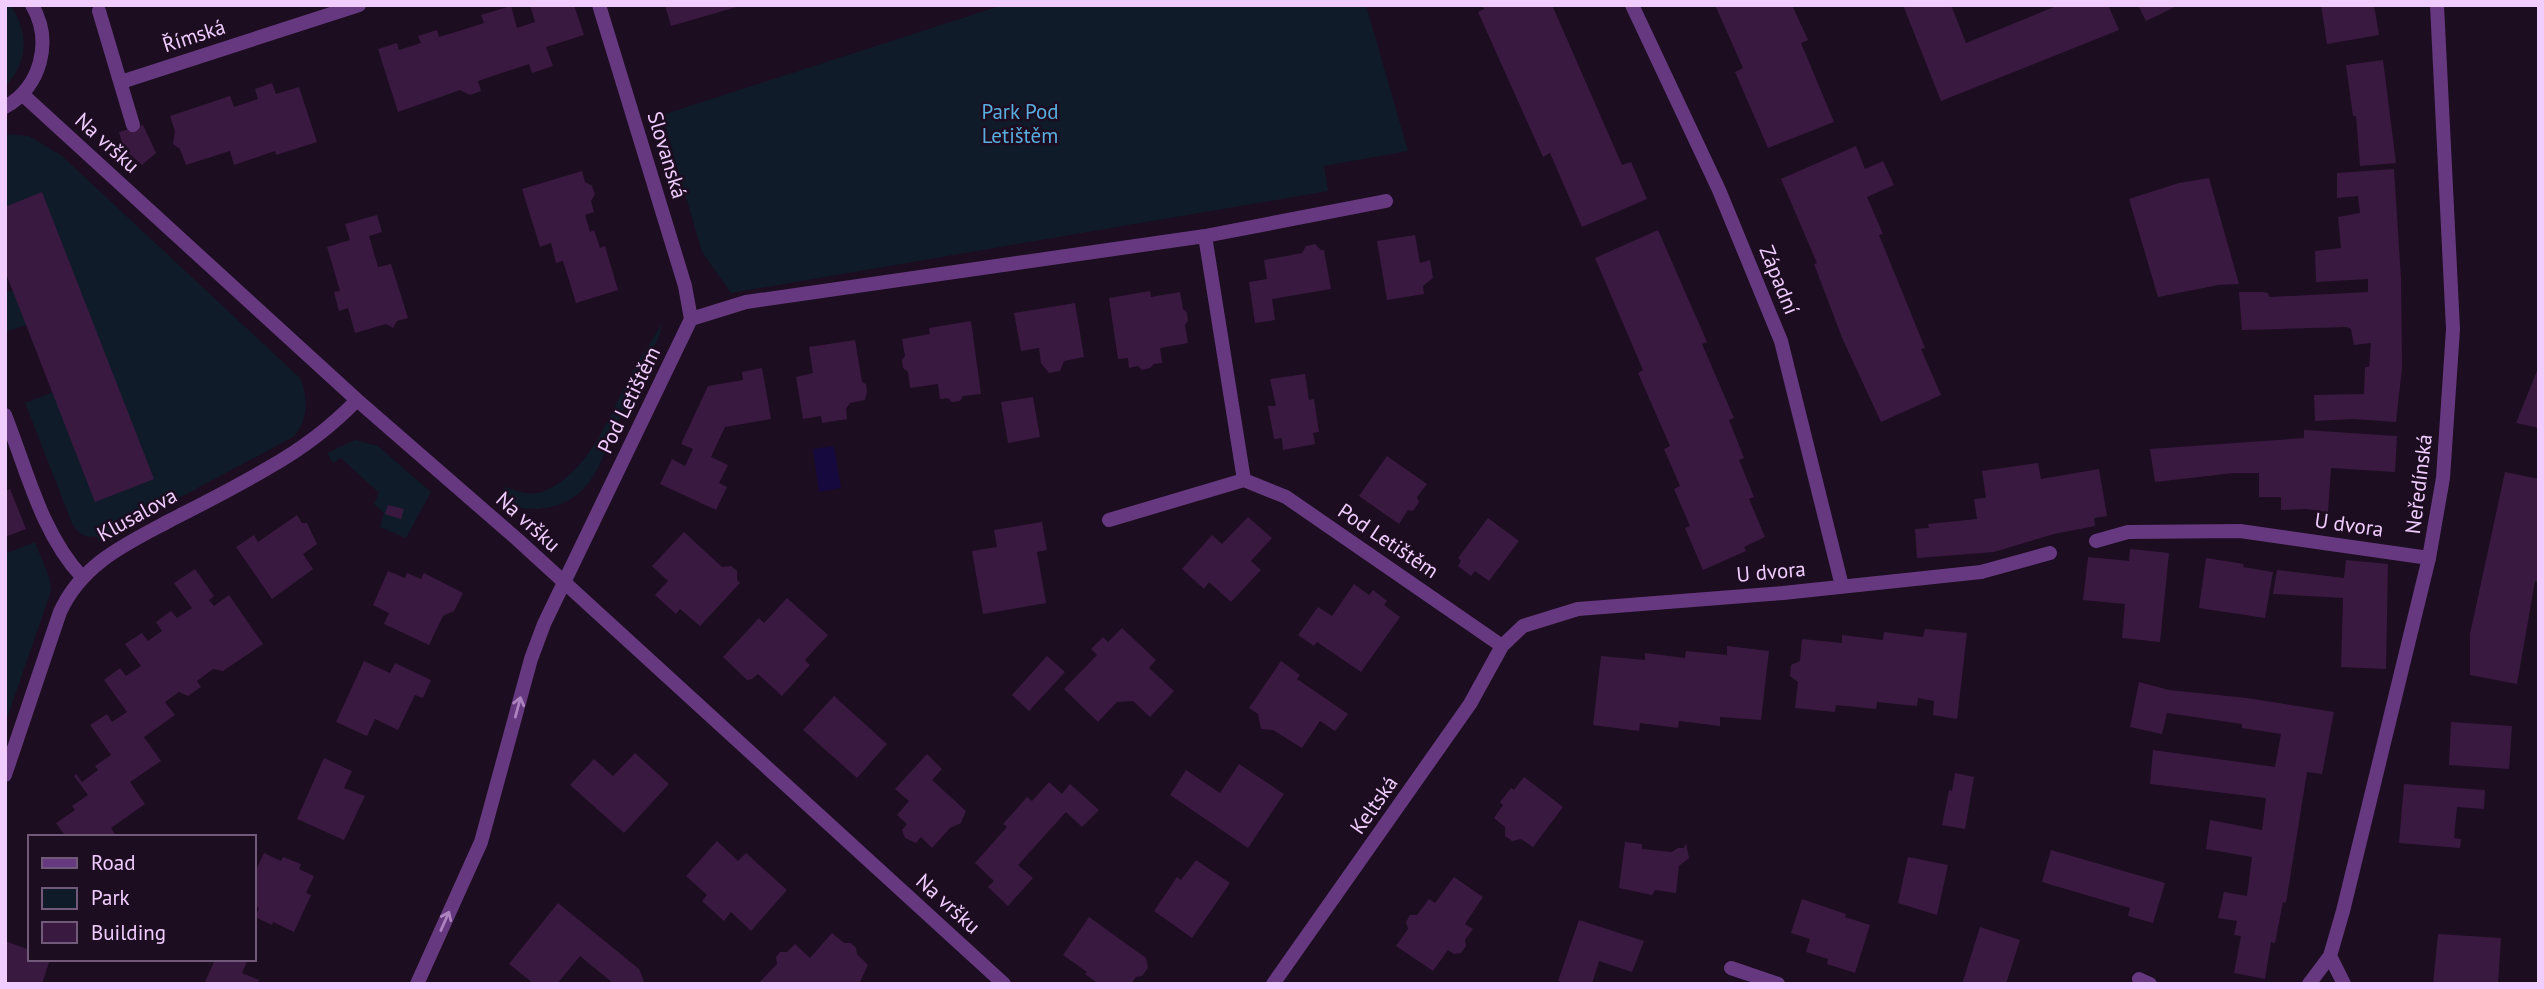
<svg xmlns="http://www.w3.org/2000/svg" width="2544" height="989" viewBox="0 0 2544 989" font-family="'PT Sans',sans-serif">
	<rect width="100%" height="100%" fill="#1c0d20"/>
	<path fill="#101b2a" d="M5,5H10C29,31 29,63 5,86Z
		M1003,5H1366L1408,151L1324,166L1328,191L731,293L702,252L662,115Z
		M5,134L29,136L62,156L300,378C309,397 308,422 293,437L99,541L96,536C84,539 77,532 72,523L25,403L53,392L26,325L5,332V293L13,290L5,271Z
		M662,322L660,334L651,353C638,377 627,402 616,427C608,445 601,466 590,481C568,512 528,515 496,501L505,487C516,491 531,496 542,492C591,473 611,411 634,369C643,353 654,339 662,322Z
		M355,440L378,446L431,492L406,538L380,527L384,513L374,504L379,493L341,458L333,463L327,453Z
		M35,542L49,577L51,591L5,724V554Z"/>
	<path fill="#16093d" d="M834,446L841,488L819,492L813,449Z"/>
	<path fill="#3a1941" d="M530,5H574L584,35L546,47L553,66L532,73L529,64L478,81L481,91L470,95L460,90L398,112L378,49L397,43L399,50L421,43L418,36L437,30L439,37L462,30L484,23L481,15L511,6L517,28L535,22Z
		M665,5H740V6L671,26Z
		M1482,5H1552L1622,165L1631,162L1647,199L1582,227L1550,153L1543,157L1478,12L1484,9Z
		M1715,5H1792L1808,40L1801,43L1834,122L1768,148L1735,72L1743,68Z
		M1903,5H1951L1966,43L2059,5H2108L2119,30L1941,101Z
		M2138,5H2179L2146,21Z
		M2321,5H2374L2379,35L2327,44Z
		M2383,60L2396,163L2360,166L2356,116H2353L2346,65Z
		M272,83L276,94L299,87L317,142L276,155L275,151L234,165L230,151L186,165L180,149L173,144L175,131L170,116L230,96L234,107L258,99L255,89Z
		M143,125L156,153L142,165L124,149L119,132Z
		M1856,146L1865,169L1883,161L1894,185L1867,197L1883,234L1879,235L1925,348L1921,349L1941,395L1881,422L1843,340L1814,264L1817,263L1781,179Z
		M2394,169L2401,278L2402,368L2396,422L2353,419L2315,421L2314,395L2364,394L2365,367H2369L2371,343L2354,345L2351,329L2347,327L2242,330L2239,292H2263L2268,293L2269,297L2368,292V279L2316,282L2315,251L2341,248L2338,217L2360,213L2358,196L2337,198V173Z
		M582,171L585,182L592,186L595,194L591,201L594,212L585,215L590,232L594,230L600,248L605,246L618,290L576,303L563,261L556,263L551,243L540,247L522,189Z
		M2209,178L2239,284L2218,285L2158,297L2129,199L2179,183Z
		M42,192L154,479L95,502L5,271V207Z
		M377,215L382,232L369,236L378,267L391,264L408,318L397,321L393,328L386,324L355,333L348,308L339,311L334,292L340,291L327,247L350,240L345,224Z
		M1658,230L1707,342L1702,344L1734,418L1729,420L1744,458L1739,460L1754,497L1749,499L1765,537L1744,547L1746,551L1703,570L1685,528L1690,526L1674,489L1680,486L1664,449L1670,446L1638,373L1643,370L1595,258Z
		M1415,235L1420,263L1430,260L1433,278L1423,286L1424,294L1387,300L1377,241Z
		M1315,244L1321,250H1324L1331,289L1272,299L1275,320L1255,323L1249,282L1267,279L1264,260L1302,253L1306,246Z
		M1150,291L1151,297L1180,292L1183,309L1187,313L1188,321L1185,325L1188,343L1160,348L1162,363L1154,364L1150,368L1142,370L1138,366L1129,368L1128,358L1118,359L1109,298Z
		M1075,303L1084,357L1064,361L1060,371L1049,373L1041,363L1039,348L1021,351L1014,313Z
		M971,321L981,394L963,396L960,401L952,402L948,398L940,399L938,384L910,388L908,372L903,368L902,360L905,356L902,339L930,334L929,328Z
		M855,340L862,382L866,384L867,392L865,400L850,403L846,409L847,419L822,423L821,416L803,419L796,377L813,373L809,347Z
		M2539,366V428L2516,423Z
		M762,368L771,419L725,427L711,457L728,465L719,483L727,487L716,510L660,484L672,459L685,466L693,449L681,444L708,386L743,380L742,372Z
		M1305,374L1309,400L1314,399L1319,432L1313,433L1315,444L1283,450L1282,438L1274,439L1268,406H1276L1270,379Z
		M1033,397L1040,437L1008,443L1001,402Z
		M2304,430L2397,436L2395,472L2331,468L2328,512L2306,509L2281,510V497H2259V473H2234L2155,482L2150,449L2304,438Z
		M1387,456L1427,484L1417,497L1419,502L1413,511L1408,510L1399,524L1359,496Z
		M2038,463L2041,479L2099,469L2107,516L2094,518L2095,526L2054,534L1994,552L1917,558L1915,529L1929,528L1928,524L1977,519L1974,499L1986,498L1982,471Z
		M2505,472L2539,479V582L2535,581L2517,684L2470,675V634Z
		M10,489L26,529L5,537V491Z
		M388,505L404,509L401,519L385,514Z
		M297,515L302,523H307L317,544L303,554L313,569L272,599L236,547L254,535L258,542Z
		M1248,517L1272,538L1251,561L1261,570L1231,602L1209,582L1204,589L1182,569L1212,535L1222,544Z
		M1488,518L1519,541L1489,581L1475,571L1471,576L1458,566L1461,561L1458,558Z
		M1042,522L1047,550L1037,552L1046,603L983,614L972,551L997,547L994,530Z
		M684,532L722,567L731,566L737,571V580L740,583L700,626L680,609L676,614L655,595L668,581L652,566Z
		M2130,549L2169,553L2160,642L2122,638L2125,604L2083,600L2088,557L2129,561Z
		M2206,558L2244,564L2243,567L2273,572L2265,618L2199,608Z
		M2346,560L2388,564L2386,669L2341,667L2343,598L2273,594L2277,570L2344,578Z
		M195,569L214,596L209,600L214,606L229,595L263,644L223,671L213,669L197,681L201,687L188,696L179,692L165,702L175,715L144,737L161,761L130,782L145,804L111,828L117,837H66L56,823L75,810L72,806L88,795L74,776L76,774L82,782L98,770L95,766L111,755L90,725L107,714L112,722L127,712L104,680L120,668L126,676L141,666L125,644L142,633L148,641L162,631L156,622L171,611L177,618L192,608L174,583Z
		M388,571L405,578L407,573L421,579L424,573L463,593L454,611L443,616L429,645L384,624L389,613L373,605Z
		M1354,584L1369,595L1373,590L1387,601L1384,605L1400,617L1361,672L1317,642L1314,646L1298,635L1318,607L1332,616Z
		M787,598L828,635L805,660L810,665L782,696L758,674L752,679L747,680L723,657L759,618L764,623Z
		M1122,628L1156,660L1149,668L1174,691L1150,717L1133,701L1117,702L1098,722L1064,689L1097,655L1091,649L1103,637L1108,642Z
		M1925,629L1967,633L1957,719L1933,715L1934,701L1918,698L1917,706L1877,702L1876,709L1836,705L1835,712L1795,708L1798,682L1790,676L1791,665L1800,661L1802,639L1842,643V635L1883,640L1884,632L1923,637Z
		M1727,646L1769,651L1761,720L1720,717V726L1679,721L1678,728L1640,723L1639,731L1593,725L1601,656L1645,660V653L1685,658L1686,651L1727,655Z
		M1047,656L1065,672L1029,711L1012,695Z
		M364,661L390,673L395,663L431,680L423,698L415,695L398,730L375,719L367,736L336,722Z
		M1281,661L1300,675L1297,679L1348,714L1335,731L1320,721L1302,748L1273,730L1261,729L1258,714L1249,708Z
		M2139,682L2169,690L2247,698L2334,712L2322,774L2307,772L2286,903L2283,902L2275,943L2271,942L2265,979L2234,973L2241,936L2234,935L2237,921L2218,918L2224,892L2247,896L2252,857L2206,849L2210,820L2262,830L2266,798L2150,784L2153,750L2275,767L2281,734L2242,728V724L2167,713L2162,734L2130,727Z
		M834,696L887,744L857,778L803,730Z
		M2451,722L2512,726L2509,769L2449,765Z
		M635,753L669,784L624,833L570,785L594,759L613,776Z
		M927,754L942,769L932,780L966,811L961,823L950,828L932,848L921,837L916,843L905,838L902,830L907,824L897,815L909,801L895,789Z
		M324,758L352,771L344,788L365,796L344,840L297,819Z
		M1239,764L1284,794L1248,848L1170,795L1186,770L1220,793Z
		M1955,773L1974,777L1965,829L1942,825L1949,790L1952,791Z
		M1524,777L1563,807L1533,847L1521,839L1512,841L1505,836V827L1494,818L1503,805L1500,802L1511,788L1514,790Z
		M1049,782L1062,794L1070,784L1099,810L1082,827L1066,812L1018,865L1033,878L1008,906L988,887L994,881L975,863L1007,827L1003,824L1027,797L1032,801Z
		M2404,784L2485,790L2484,809L2457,807L2454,838L2461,839L2460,848L2399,843Z
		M717,841L738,861L746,853L787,890L751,931L731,912L724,921L702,901L707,895L686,876Z
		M1625,842L1642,844V849L1672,852L1678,848H1684L1686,843L1689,858L1679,866L1676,893L1655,890L1652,895L1619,888Z
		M2051,850L2165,883L2153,923L2128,916L2130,908L2042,882Z
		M264,853L281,861L283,857L301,864L299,869L314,876L306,893L311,895L294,932L273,922L272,925L255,917L259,908L254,906V869L256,870Z
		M1908,857L1948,865L1937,915L1898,903Z
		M1196,860L1230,883L1192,938L1154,911L1177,877L1181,880Z
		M1454,877L1483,897L1465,924L1473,929L1465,940L1466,946L1461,953L1454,954L1448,950L1433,971L1396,946L1408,929L1406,922L1410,915H1417L1429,899L1435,903Z
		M1802,899L1846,914L1845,917L1870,925L1855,973L1827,964L1828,959L1806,952L1810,939L1791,933Z
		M558,903L639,969L644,981L641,984H614L580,956L557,984H534L509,964Z
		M1089,917L1146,958L1148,968L1142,976L1136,977L1131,984H1094L1096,982L1085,974L1087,972L1063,955Z
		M1579,920L1644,941L1632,972L1599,961L1592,984H1569L1558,981Z
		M1980,927L2020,940L2006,984H1962Z
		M832,933L844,943H851L856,948L857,954L868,965L860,982L758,984L777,964L776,957L780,952H787L795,944L810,958Z
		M2438,934L2501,938L2498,984H2433Z
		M5,941L30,950V959H50L42,984H5Z
		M208,959H248L242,973L259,980L258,984H204L214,962Z"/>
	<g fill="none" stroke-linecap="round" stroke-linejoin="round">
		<path stroke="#66387f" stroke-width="14" d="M2096,541L2128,532L2240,531L2429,558
			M1981,572L2050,553"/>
		<path stroke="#66387f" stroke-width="14" d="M599,5L685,286L691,319
			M1632,5L1719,190L1781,341L1842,586
			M99,11L133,125
			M121,82L359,5
			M22,94L357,400L518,540L1004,984
			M5,107C41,87 53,41 32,5
			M1205,236L1244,480L1286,497L1502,646
			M5,415C27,470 41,533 82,577
			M1109,520L1244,480
			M5,775L60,612C82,564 124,545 169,521C202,504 236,487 268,468C302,449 330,428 357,400
			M1731,968L1778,984
			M2139,979L2150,984
			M417,984L481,842L531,659L544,624L691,319L746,302L1205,236L1386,201
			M1273,984L1470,704L1502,646L1523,626L1578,609L1783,593L1981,572
			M2309,984L2330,956
			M2344,984L2330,956L2343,911L2429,558L2443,478L2453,329L2437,5"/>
	</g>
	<defs><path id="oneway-shaft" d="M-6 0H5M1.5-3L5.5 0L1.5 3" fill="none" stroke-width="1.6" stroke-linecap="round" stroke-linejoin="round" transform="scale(1.75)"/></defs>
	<g stroke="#ac82bf">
		<use href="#oneway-shaft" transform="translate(518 707) rotate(-75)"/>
		<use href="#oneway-shaft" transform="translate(445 921) rotate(-66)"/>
	</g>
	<g text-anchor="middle" stroke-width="5" stroke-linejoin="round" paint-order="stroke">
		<g font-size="21" fill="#f1ccff" stroke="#1c0d20">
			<text transform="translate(194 36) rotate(-18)" y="7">Římská</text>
			<text transform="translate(107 143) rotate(42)" y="7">Na vršku</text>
			<text transform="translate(667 155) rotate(73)" y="7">Slovanská</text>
			<text transform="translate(1779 280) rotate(68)" y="7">Západní</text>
			<text transform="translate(629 400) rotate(-64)" y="7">Pod Letištěm</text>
			<text transform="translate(2419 484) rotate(-83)" y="7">Neředínská</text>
			<text transform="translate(137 515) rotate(-29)" y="7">Klusalova</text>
			<text transform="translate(528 522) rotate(42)" y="7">Na vršku</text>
			<text transform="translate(2349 525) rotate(8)" y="7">U dvora</text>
			<text transform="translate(1388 541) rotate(34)" y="7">Pod Letištěm</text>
			<text transform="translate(1771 572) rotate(-5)" y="7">U dvora</text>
			<text transform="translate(1374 805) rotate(-55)" y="7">Keltská</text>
			<text transform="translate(948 904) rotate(42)" y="7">Na vršku</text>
		</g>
		<g font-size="21" fill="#58aedf" stroke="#1c0d20">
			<text x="1020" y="119">Park Pod<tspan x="1020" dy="24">Letištěm</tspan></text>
		</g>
	</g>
	<rect width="2544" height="989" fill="none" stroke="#f1ccff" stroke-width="14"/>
	<rect x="28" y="835" width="228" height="126" fill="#1c0d20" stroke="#715979" stroke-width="2"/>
	<rect x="42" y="858" width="35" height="10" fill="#66387f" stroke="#715979" stroke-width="2"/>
	<text x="91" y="870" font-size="21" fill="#f1ccff">Road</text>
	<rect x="42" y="888" width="35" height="21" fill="#101b2a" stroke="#715979" stroke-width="2"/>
	<text x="91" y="905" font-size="21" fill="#f1ccff">Park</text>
	<rect x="42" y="922" width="35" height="21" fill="#3a1941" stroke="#715979" stroke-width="2"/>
	<text x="91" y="940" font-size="21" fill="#f1ccff">Building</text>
</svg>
